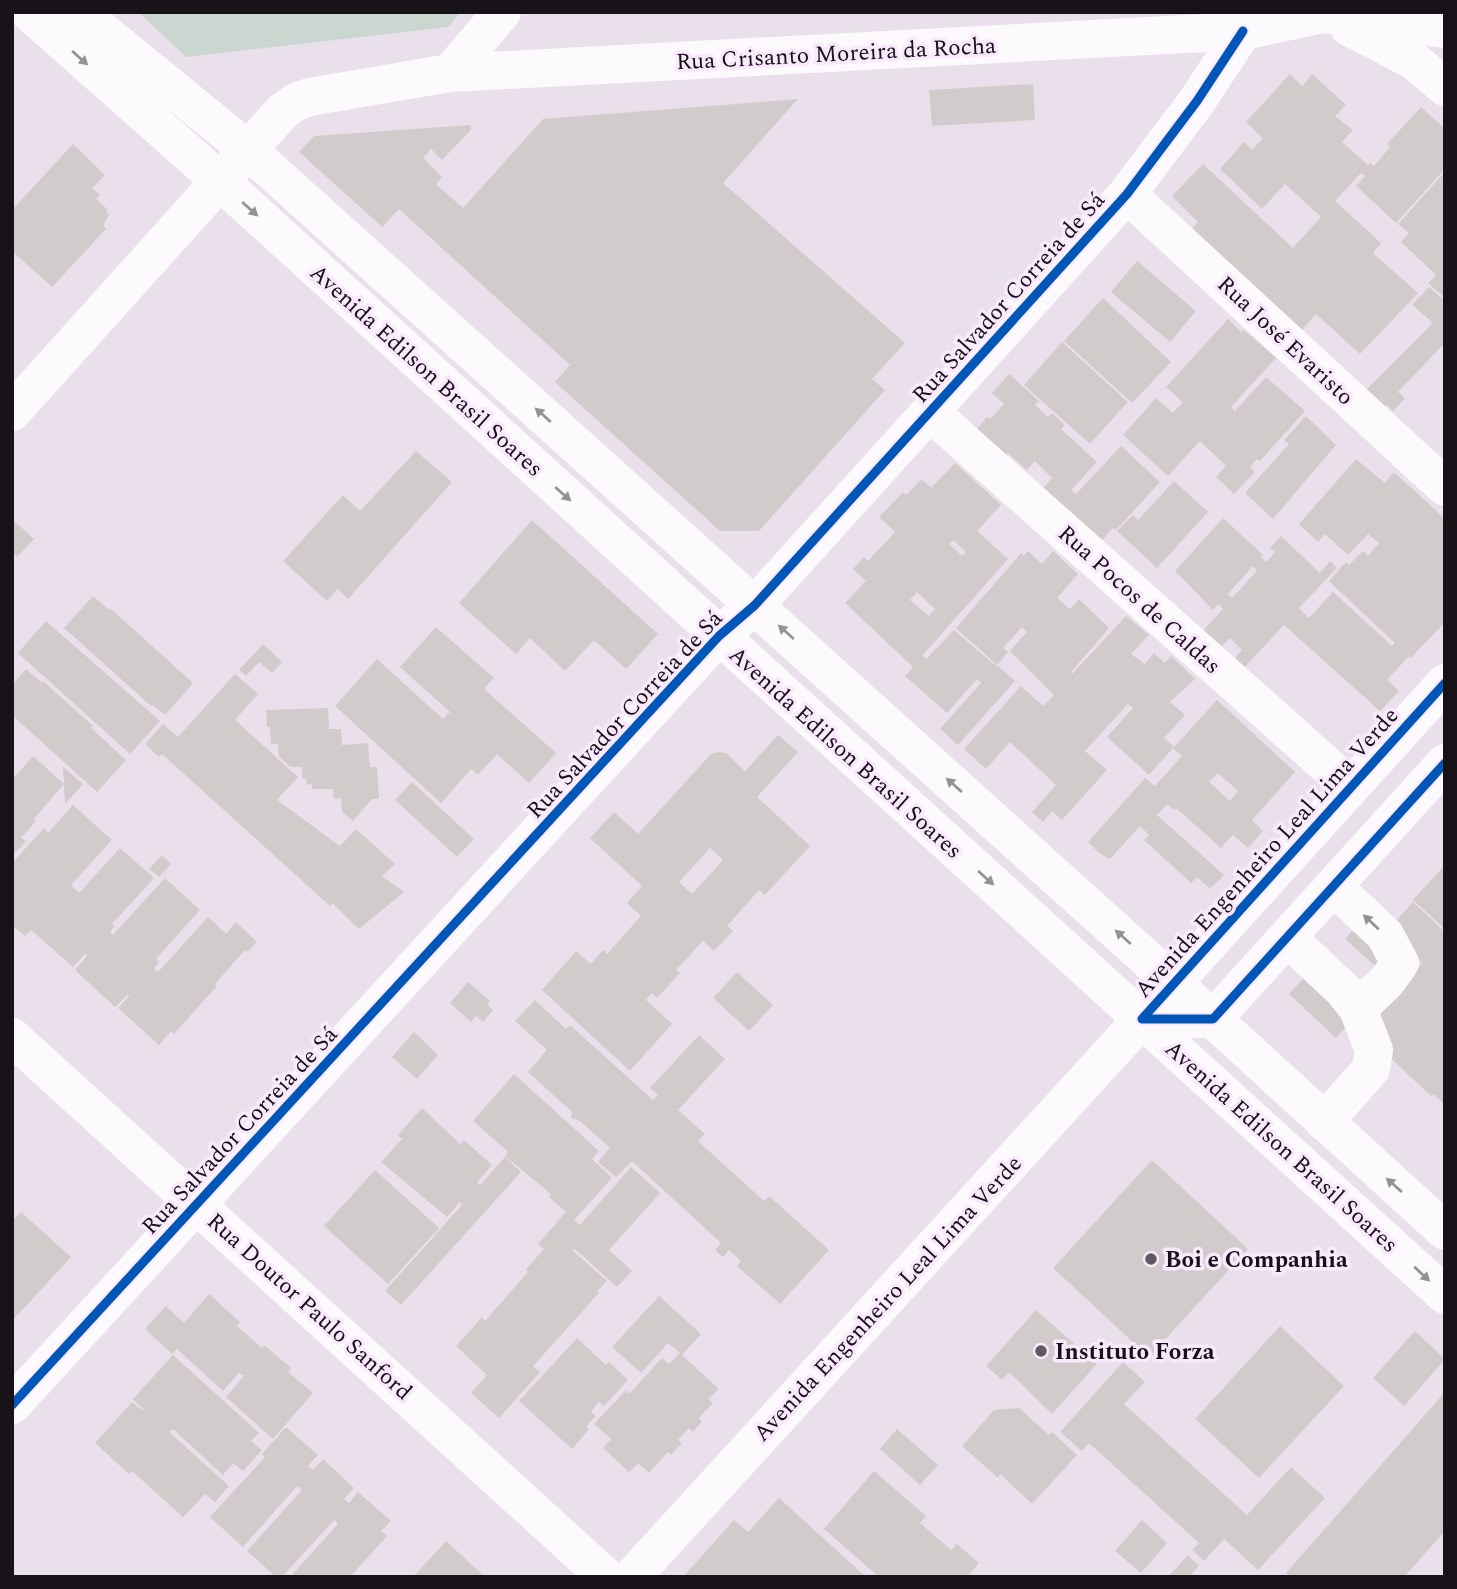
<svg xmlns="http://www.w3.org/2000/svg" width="1457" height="1589" viewBox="0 0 1457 1589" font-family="Spectral,serif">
	<rect width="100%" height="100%" fill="#eae0ec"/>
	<path fill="#cad7d0" d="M138,12H461L448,27L186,57Z"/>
	<path fill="#d2cbcc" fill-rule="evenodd" d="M1290,74L1302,86L1312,74L1346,105L1335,116L1353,130L1342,142L1368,165L1370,163L1374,166L1390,147L1387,144L1421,107L1445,129V169L1396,223L1356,186L1365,176L1361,173L1335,201L1381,243L1373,253L1418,293L1360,354L1316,314L1298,335L1186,235L1198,222L1172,196L1203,164L1293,248L1321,217L1285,184L1262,209L1220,169L1244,142L1252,150L1263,138L1246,122Z
		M1033,84L1035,120L932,126L929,90Z
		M798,99L723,183L905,343L872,379L885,390L759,531H720L555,382L570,365L399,209L382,227L299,152L314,136L470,125L471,130L442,160L431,149L423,158L442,177L436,184L463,208L543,119Z
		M73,144L105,175L92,188L100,195L96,199L108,210L106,212L109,215L103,225L106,229L52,287L12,251V210Z
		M1443,174L1445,176V298L1428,283L1436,275L1401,242L1409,233L1398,224Z
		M1137,261L1196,311L1170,342L1111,292Z
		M1429,287L1445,301V343L1398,392L1405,398L1393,411L1387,405L1383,409L1364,392L1433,323L1412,305Z
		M1103,298L1171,362L1132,403L1064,341Z
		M1228,319L1241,332L1244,330L1276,358L1231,407L1235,411L1266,377L1305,411L1260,461L1257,459L1250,467L1255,472L1234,494L1216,477L1226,466L1200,441L1168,476L1123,435L1156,398L1173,413L1183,402L1166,387Z
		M1062,342L1128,402L1090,444L1024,385Z
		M1009,374L1039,401L1035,405L1048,417L1052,413L1065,425L1061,429L1097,462L1071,490L1076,494L1121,446L1160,482L1116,530L1112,528L1101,542L1043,488L1052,478L1035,461L1027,470L1008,453L1006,455L977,429L987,417L990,419L1004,404L992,393Z
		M1306,416L1336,445L1273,519L1245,493L1289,444L1284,440Z
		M416,451L452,482L348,599L338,589L327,601L283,561L343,495L360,511Z
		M1356,459L1385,483L1394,472L1445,519V622L1411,658L1409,656L1387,680L1399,691L1380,711L1284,625L1242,670L1233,661L1242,650L1230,638L1219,649L1201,633L1223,609L1218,604L1213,610L1175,571L1223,518L1263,555L1261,557L1266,562L1275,552L1270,548L1281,536L1320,573L1330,561L1337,568L1299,608L1309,618L1333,592L1392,646L1395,643L1329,581L1346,562L1349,565L1363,551L1368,556L1379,543L1368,534L1348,555L1325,534L1318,542L1299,524ZM1253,566L1257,571L1232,598L1228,594Z
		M955,463L1001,505L977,531L1008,559L922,656L926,659L954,630L996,666L997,665L956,628L1021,553L1024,556L1028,551L1042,564L1053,551L1078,574L1057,598L1070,609L1079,599L1109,628L1071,672L1072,674L1126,616L1149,635L1131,654L1145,664L1154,653L1165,663L1171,656L1195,679L1170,702L1185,715L1164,738L1174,747L1149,775L1107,737L1133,708L1128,704L1085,751L1107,770L1062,820L1052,811L1043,822L1032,812L1056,785L1010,742L986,769L964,749L1021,686L1043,706L1054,695L1010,651L1027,632L1022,627L1003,648L1008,652L997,665L1015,681L958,745L940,729L981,683L977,679L947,713L905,676L913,667L845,603L866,581L853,569L864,557L868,561L895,532L879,517L903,492L906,495L922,479L931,488ZM953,540L966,552L962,556L949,544ZM917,592L935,609L929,616L910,600Z
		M1174,481L1208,512L1157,568L1117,531L1133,515L1138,520Z
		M12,519L34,539L17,557L12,552Z
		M532,520L658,634L626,669L594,640L565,671L530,638L516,654L459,603Z
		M93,596L109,610L110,608L193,683L165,715L153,705L151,706L64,628Z
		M46,621L160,721L130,754L18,653Z
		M436,627L494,678L484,689L556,753L529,783L497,754L478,775L471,769L441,803L335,706L377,659L443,719L450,712L400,667Z
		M263,644L282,662L272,673L259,662L246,676L239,670Z
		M26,669L42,683L43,681L93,726L91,728L126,760L97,792L12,715V685Z
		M235,674L258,694L235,720L298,777L277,800L340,846L356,829L395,864L382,876L404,892L359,929L333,904L330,906L162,754L159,757L145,744L163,724L178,737Z
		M1217,700L1295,772L1252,820L1263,831L1248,848L1233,835L1221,848L1176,808L1174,810L1167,804L1157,815L1224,875L1210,889L1197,877L1191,883L1144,840L1149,835L1140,826L1110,859L1099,853L1088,842L1145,778L1155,786L1182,756L1173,748ZM1218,773L1238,791L1230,801L1209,782Z
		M328,708L329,729H341L342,745L368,743L370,767H377L379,799H372L353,821L342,812L341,798L334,799L333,789H312V784L307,785L306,778L302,779V767H290L279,756L278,744H271L270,727H267L266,710Z
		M778,735L798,752L757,797L810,846L765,895L759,890L727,926L733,931L714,951L703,941L676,970L680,973L657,998L652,993L646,1000L672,1024L630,1071L542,990L576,951L591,964L603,950L607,954L641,916L627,903L642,886L590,838L614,812L638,834L711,754L718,752L726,753L745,771ZM710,848L723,860L692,894L679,882Z
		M33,756L64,784L34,819L36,821L21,838L26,841L12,856V780Z
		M63,767L83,784L65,804L64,784Z
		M412,782L474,839L457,857L395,800Z
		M73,805L112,840L71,885L79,893L120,848L154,878L112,924L115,926L110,931L113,935L165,878L200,910L156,959L159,962L154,968L158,972L208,917L226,934L236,922L257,942L247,952L245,950L215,984L217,986L174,1034L171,1031L159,1045L118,1008L129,996L128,994L115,1007L75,970L87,956L85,954L73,967L31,930L25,936L12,925V863L44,828L48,833Z
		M162,855L171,864L159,877L149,869Z
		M1445,865V929L1413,900Z
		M1413,902L1445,932V1105L1433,1094L1431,1096L1360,1029L1422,963L1415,956L1383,973L1345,939L1378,903L1397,920Z
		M1325,955L1372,999L1336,1038L1289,994Z
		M737,972L773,1005L749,1031L713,998Z
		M468,982L490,1001L487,1005L493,1010L483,1022L476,1016L471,1022L450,1003Z
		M535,1000L566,1029L570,1025L653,1100L658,1095L650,1088L699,1035L725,1059L678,1110L705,1134L698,1141L764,1201L769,1196L829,1250L780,1304L737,1266L741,1261L729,1250L723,1257L715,1250L721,1243L632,1161L616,1177L598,1162L610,1148L580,1121L571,1118L572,1112L528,1072L547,1050L515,1021Z
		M414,1032L438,1055L417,1079L392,1057Z
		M514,1074L599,1151L592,1159L612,1178L574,1220L580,1225L631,1167L660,1193L609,1250L632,1271L617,1287L575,1249L573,1251L607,1281L597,1291L599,1293L533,1366L540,1372L499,1418L471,1393L487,1375L456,1346L482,1317L485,1321L528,1272L526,1269L544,1249L538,1244L566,1212L549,1197L551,1194L505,1156L508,1152L473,1121Z
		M422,1108L460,1144L464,1140L492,1165L477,1182L480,1185L505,1157L521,1172L401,1305L385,1291L462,1205L460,1202L447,1217L381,1162L402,1139L398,1135Z
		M1152,1160L1248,1249L1149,1357L1053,1268Z
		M375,1170L439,1228L388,1284L324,1226Z
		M21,1212L71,1257L12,1321V1221Z
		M209,1294L240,1322L237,1326L262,1348L264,1345L291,1368L288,1372L313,1393L273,1439L226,1397L244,1376L239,1373L223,1391L177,1349L172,1354L145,1329L166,1306L184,1323Z
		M659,1296L701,1334L682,1355L719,1389L708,1399L713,1403L699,1418L702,1422L693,1432L689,1428L678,1440L682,1443L671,1455L668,1452L649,1473L638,1463L629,1472L603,1448L611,1439L594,1424L626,1390L629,1394L662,1358L669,1364L680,1353L668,1343L641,1373L612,1347Z
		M1036,1310L1097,1364L1052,1414L1009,1372L1002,1380L986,1366Z
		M1280,1326L1344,1386L1259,1478L1195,1419Z
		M1415,1331L1445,1359L1404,1406L1373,1378Z
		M577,1338L606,1365L609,1362L628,1380L604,1406L599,1402L591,1412L596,1416L586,1426L589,1429L572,1449L519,1401Z
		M173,1355L259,1433L251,1441L262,1450L243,1471L233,1463L223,1475L173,1429L169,1432L229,1486L215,1502L205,1494L183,1517L132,1471L129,1474L95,1443L132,1402L142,1410L143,1409L133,1399Z
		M1123,1362L1145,1382L1124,1404L1247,1515L1291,1467L1325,1498L1258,1570L1224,1539L1204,1561L1192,1550L1199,1543L1089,1443L1082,1451L1060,1432Z
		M1445,1392V1531L1404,1577H1290L1286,1573Z
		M1019,1408L1049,1435L1052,1432L1077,1455L1032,1504L1000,1474L998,1478L962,1446L994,1410Z
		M286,1427L318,1455L308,1466L313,1470L323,1459L354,1488L344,1499L349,1503L358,1492L391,1521L381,1531L387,1536L350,1577H290L338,1524L334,1520L282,1577H276L247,1551L302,1490L297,1486L243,1547L210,1517L265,1457L262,1454Z
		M897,1429L938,1465L920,1485L880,1449Z
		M874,1471L926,1516L920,1523L951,1550L957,1544L979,1563L967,1577H879L824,1529Z
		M779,1498L866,1577H683L734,1520L748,1532Z
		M1142,1520L1167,1543L1141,1573L1115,1551Z
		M446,1541L485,1577H413Z
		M1188,1555L1199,1566L1191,1574L1193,1577H1168Z"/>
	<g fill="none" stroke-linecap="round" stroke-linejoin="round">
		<path stroke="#fcfafc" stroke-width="38" d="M1349,27L1414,61L1445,87
			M450,73L502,12
			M1127,194L1445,487
			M12,412L283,111L296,102L309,97L450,73L1243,31L1323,14L1445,29
			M930,412L1350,786
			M1333,886L1385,935L1400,963L1387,981L1358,1009
			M1287,937L1344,991L1358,1009L1374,1050L1371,1069L1324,1122
			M12,1037L606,1577
			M12,1405L719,636L755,605L1127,194L1197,101L1243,31
			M632,1577L1142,1019"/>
		<path stroke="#fcfafc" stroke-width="38" d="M29,12L220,181L1445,1295
			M79,12L248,150L1145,957L1445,1231
			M1157,1001L1445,683
			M1186,1019H1213L1445,763"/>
		<defs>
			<path id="cycleway" d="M1142,1019L1445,683
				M1142,1019H1213L1445,763
				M12,1405L719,636L755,605L1127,194L1197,101L1243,31"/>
		</defs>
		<use href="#cycleway" stroke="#fae9fd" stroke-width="13"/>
		<use href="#cycleway" stroke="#0057b8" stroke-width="9"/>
	</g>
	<defs><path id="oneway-solid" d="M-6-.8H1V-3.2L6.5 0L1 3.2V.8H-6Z" transform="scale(1.75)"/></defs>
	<g fill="#959295">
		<use href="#oneway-solid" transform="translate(80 58) rotate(42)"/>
		<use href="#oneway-solid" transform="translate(250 209) rotate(42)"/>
		<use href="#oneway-solid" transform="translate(543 415) rotate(-138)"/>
		<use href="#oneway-solid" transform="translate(563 494) rotate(42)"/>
		<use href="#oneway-solid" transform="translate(786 632) rotate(-138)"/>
		<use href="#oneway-solid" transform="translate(954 785) rotate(-138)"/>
		<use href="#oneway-solid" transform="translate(986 878) rotate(42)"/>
		<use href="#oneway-solid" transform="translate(1371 922) rotate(-137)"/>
		<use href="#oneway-solid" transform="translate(1123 937) rotate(-138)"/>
		<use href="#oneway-solid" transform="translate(1394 1185) rotate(-138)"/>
		<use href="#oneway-solid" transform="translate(1422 1274) rotate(43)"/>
	</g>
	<g fill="#615a62" stroke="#fae9fd" stroke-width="2.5">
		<circle cx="1151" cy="1259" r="7"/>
		<circle cx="1041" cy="1351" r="7"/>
	</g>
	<g text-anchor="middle" stroke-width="7" stroke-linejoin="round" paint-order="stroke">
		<g font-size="23" fill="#171218" stroke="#fae9fd">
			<text transform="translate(836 53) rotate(-3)" y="8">Rua Crisanto Moreira da Rocha</text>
			<text transform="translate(1008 297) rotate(-48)" y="8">Rua Salvador Correia de Sá</text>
			<text transform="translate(1286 340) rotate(43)" y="8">Rua José Evaristo</text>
			<text transform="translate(427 370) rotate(42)" y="8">Avenida Edilson Brasil Soares</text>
			<text transform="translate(1140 599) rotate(42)" y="8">Rua Pocos de Caldas</text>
			<text transform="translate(624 714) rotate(-47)" y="8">Rua Salvador Correia de Sá</text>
			<text transform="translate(846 752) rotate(42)" y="8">Avenida Edilson Brasil Soares</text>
			<text transform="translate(1266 852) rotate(-48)" y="8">Avenida Engenheiro Leal Lima Verde</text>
			<text transform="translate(239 1130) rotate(-47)" y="8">Rua Salvador Correia de Sá</text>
			<text transform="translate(1282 1146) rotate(42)" y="8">Avenida Edilson Brasil Soares</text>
			<text transform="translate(887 1298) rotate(-47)" y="8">Avenida Engenheiro Leal Lima Verde</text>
			<text transform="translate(310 1306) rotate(42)" y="8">Rua Doutor Paulo Sanford</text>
		</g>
		<g font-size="23" font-weight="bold" fill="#171218" stroke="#fae9fd" text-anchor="start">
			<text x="1165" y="1267">Boi e Companhia</text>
			<text x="1055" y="1359">Instituto Forza</text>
		</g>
	</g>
	<rect width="1457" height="1589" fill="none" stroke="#171218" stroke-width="28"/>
</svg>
